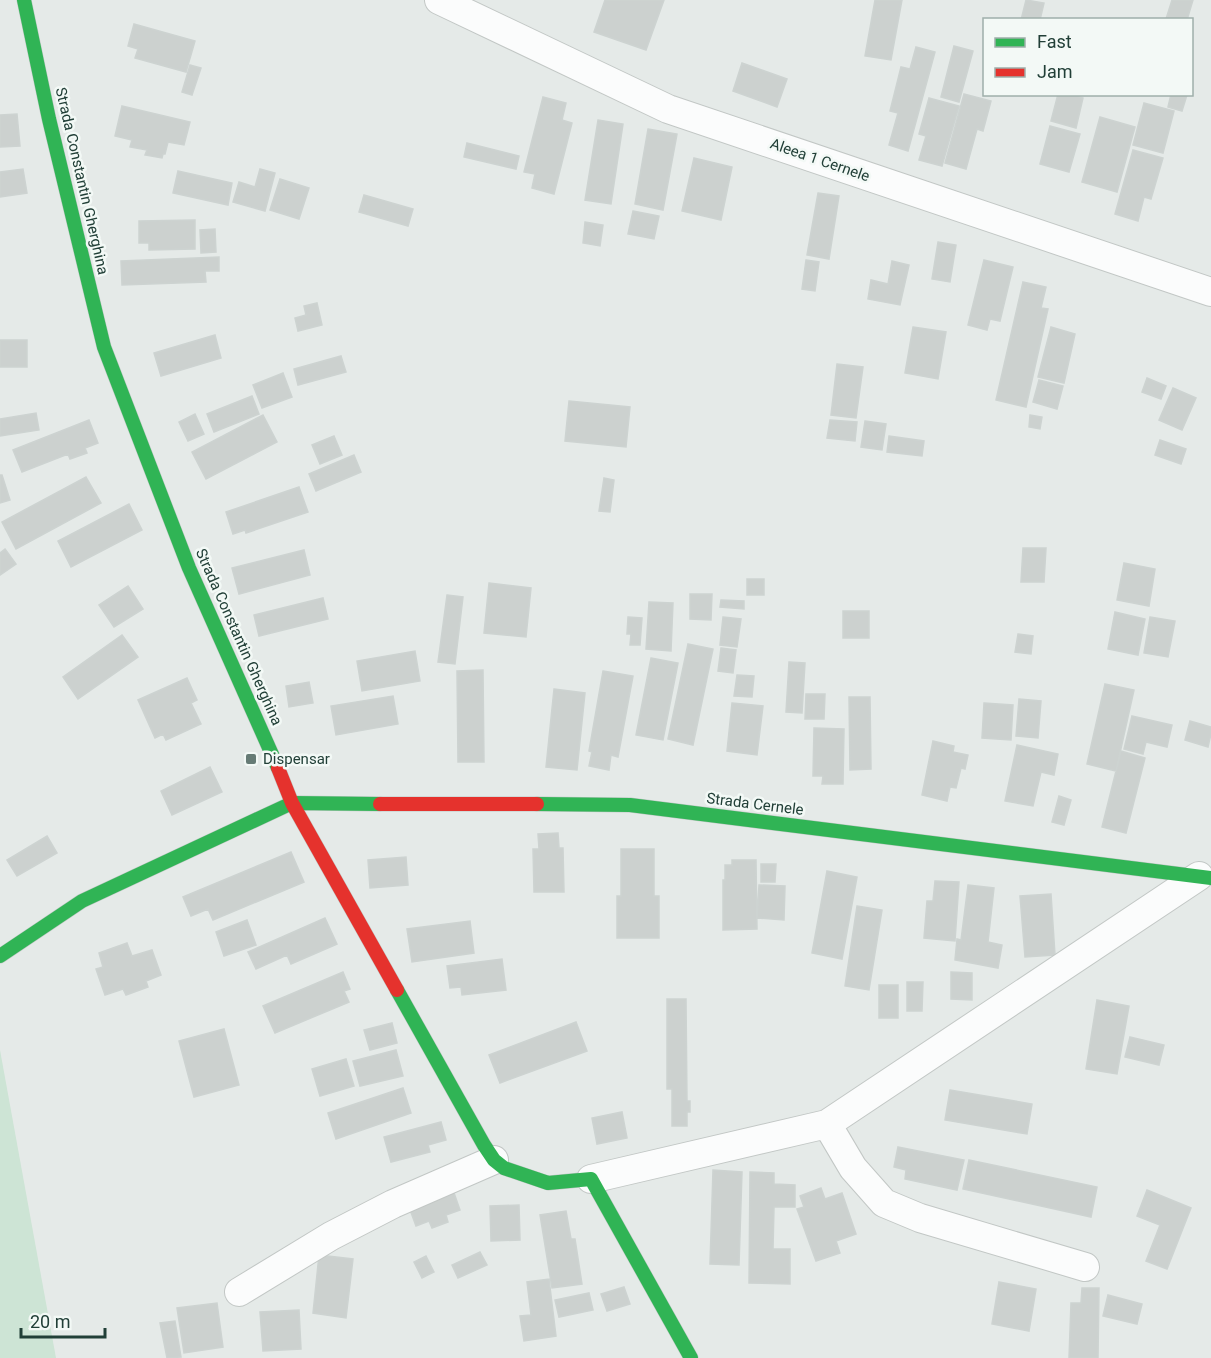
<svg xmlns="http://www.w3.org/2000/svg" width="1211" height="1358" viewBox="0 0 1211 1358" font-family="Roboto,sans-serif">
	<rect width="100%" height="100%" fill="#e5eae8"/>
	<path fill="#cde4d5" d="M0,1050L56,1358H0Z"/>
	<path fill="#ccd1cf" stroke="#cdd3d1" stroke-width="1.5" d="M605,0H664L646,50L594,32Z
		M875,0H902L891,60L865,56Z
		M1026,0L1044,3L1040,20H1021Z
		M1172,0H1193L1187,20L1166,19Z
		M134,24L195,41L186,72L135,58L138,49L128,46Z
		M954,46L973,51L959,102L941,97Z
		M916,47L935,52L908,151L889,145L898,113L890,111L901,67L910,69Z
		M742,63L787,79L777,107L733,91Z
		M190,65L201,68L192,95L182,92Z
		M964,94L991,101L983,131L977,129L966,169L945,163Z
		M1058,94H1069L1083,98L1076,128L1051,121Z
		M1171,94L1187,95L1182,111L1168,107Z
		M543,97L566,103L562,120L572,123L554,194L532,188L535,174L524,172Z
		M929,98L959,106L942,166L919,160L926,136L919,134Z
		M1144,103L1174,111L1163,153L1133,145Z
		M122,106L190,122L184,145L168,142L165,154H163L162,158L145,155L147,150L130,147L132,140L115,136Z
		M17,114L20,146L0,147V115Z
		M1100,117L1135,127L1117,192L1082,182Z
		M598,120L623,124L611,204L585,200Z
		M1050,126L1080,134L1069,172L1040,164Z
		M648,129L677,134L663,210L635,204Z
		M467,143L519,156L516,169L464,157Z
		M1133,150L1163,158L1151,199L1144,197L1138,221L1115,214Z
		M694,158L732,167L721,220L682,211Z
		M23,169L27,193L0,197V172Z
		M260,169L275,173L265,211L233,202L239,182L255,187Z
		M178,171L232,183L228,205L173,193Z
		M280,179L309,188L299,219L270,210Z
		M818,193L839,196L829,259L807,255Z
		M364,195L413,209L408,226L359,212Z
		M633,211L659,216L654,239L628,234Z
		M195,220V249L149,250V243H139V221Z
		M585,222L603,225L600,246L583,243Z
		M215,229L216,252L201,253L200,230Z
		M938,242L956,245L950,282L932,279Z
		M219,257V271H205L206,282L122,285L121,261Z
		M806,260L819,262L815,291L802,289Z
		M984,260L1013,267L1000,321L990,319L987,330L968,325Z
		M892,261L909,265L900,305L868,299L871,280L888,284Z
		M1023,282L1046,287L1041,308L1048,309L1026,407L996,400Z
		M317,303L322,325L298,331L295,318L306,315L304,306Z
		M913,327L946,332L938,379L905,373Z
		M1051,327L1075,334L1064,383L1038,377Z
		M215,335L221,358L161,376L154,353Z
		M0,340H27V367H0Z
		M341,356L346,372L298,385L294,369Z
		M837,364L863,367L856,418L831,415Z
		M283,373L292,397L262,408L253,385Z
		M1147,378L1166,386L1161,399L1142,392Z
		M1039,380L1063,386L1057,409L1033,402Z
		M1173,388L1196,398L1182,430L1159,420Z
		M252,396L259,414L214,432L207,414Z
		M569,401L630,407L626,447L565,441Z
		M36,413L39,430L0,436V419Z
		M195,414L204,434L188,441L179,422Z
		M263,415L277,442L206,479L192,452Z
		M1030,415L1042,417L1040,429L1029,427Z
		M89,420L98,443L85,448L87,453L70,459L68,454L22,472L13,450Z
		M830,420L857,422L855,441L827,438Z
		M865,421L886,424L882,450L861,447Z
		M334,436L342,455L320,464L312,445Z
		M889,436L924,441L922,456L887,452Z
		M1160,440L1186,449L1181,464L1155,455Z
		M354,455L361,472L316,491L309,474Z
		M0,475H2L10,500L0,503Z
		M86,477L101,503L16,549L2,522Z
		M604,478L614,480L610,512L599,511Z
		M299,487L308,512L246,533L245,530L233,534L226,512Z
		M129,504L142,530L71,567L58,541Z
		M1023,548H1046L1044,582H1021Z
		M5,549L16,564L0,575V553Z
		M304,550L310,575L239,594L232,568Z
		M1124,563L1155,569L1149,606L1117,600Z
		M747,579H764V595H747Z
		M489,583L531,588L526,637L484,633Z
		M128,586L143,609L114,627L99,605Z
		M690,594H712L711,620L690,619Z
		M447,595L463,597L455,664L438,662Z
		M323,598L328,619L259,636L254,615Z
		M721,600L744,601V609L720,607Z
		M649,602L673,603L671,651L646,649Z
		M843,611H869V638H843Z
		M1115,612L1145,619L1138,655L1108,649Z
		M628,617L642,618L640,645H630L631,634H627Z
		M723,617L741,619L737,647L720,645Z
		M1150,617L1175,621L1168,657L1144,653Z
		M1018,634L1033,636L1031,654L1015,652Z
		M122,635L138,657L78,699L63,677Z
		M688,644L713,649L693,745L668,739Z
		M721,648L736,650L733,673L718,671Z
		M415,651L420,681L362,691L357,661Z
		M651,658L678,663L663,740L636,735Z
		M789,662L805,663L802,713L786,712Z
		M483,670L484,762H458L457,671Z
		M603,671L633,676L618,757L611,755L609,770L589,766L592,752L589,751Z
		M737,675L754,676L752,697L734,696Z
		M187,678L197,700L191,703L201,724L166,740L163,734L155,738L138,700Z
		M309,682L313,703L289,707L286,686Z
		M1105,684L1134,690L1116,771L1087,764Z
		M554,689L585,693L577,770L546,767Z
		M806,694H825L824,719H805Z
		M393,696L398,724L336,735L331,706Z
		M849,697H870L871,769L850,770Z
		M1019,699L1041,701L1038,738L1016,736Z
		M732,703L763,706L757,755L727,751Z
		M984,703L1013,705L1011,740L982,738Z
		M1132,716L1172,725L1167,747L1146,742L1143,754L1124,749Z
		M1190,721L1211,727V734L1208,747L1185,740Z
		M814,728L844,729L843,784H822L823,776H813Z
		M933,741L954,746L953,752L968,755L965,769L961,768L956,788L950,787L947,801L922,795Z
		M1017,745L1058,754L1054,775L1041,772L1033,806L1005,801Z
		M1121,751L1145,758L1126,833L1102,827Z
		M210,767L222,792L172,815L161,791Z
		M1059,796L1071,800L1064,825L1052,822Z
		M558,833L559,848H563L564,892H534L533,849H539L538,834Z
		M47,836L57,853L17,876L7,860Z
		M621,849H654V896H659V938H617V896H621Z
		M291,852L304,882L213,920L208,909L191,916L183,897Z
		M406,857L408,885L370,888L368,860Z
		M732,860H756L757,929L723,930V880H725V865H732Z
		M761,864H776L775,882H761Z
		M827,871L857,877L842,959L812,953Z
		M935,881L959,882L955,941L924,938L927,901H933Z
		M759,885L785,886L784,920L757,918Z
		M968,885L994,888L988,942L1002,945L998,968L955,960L957,939L961,940Z
		M1051,894L1055,955L1025,957L1020,896Z
		M857,906L882,910L869,990L845,986Z
		M325,918L337,944L291,964L287,955L256,969L248,952Z
		M247,920L256,945L224,956L216,932Z
		M470,921L474,953L412,962L407,929Z
		M127,943L132,956L152,950L161,975L146,981L148,987L126,995L123,989L105,995L96,969L103,967L99,953Z
		M502,959L506,990L462,995L461,987L450,988L447,966Z
		M343,972L350,989L344,991L349,1002L275,1033L263,1006Z
		M951,972L972,973V1000L951,999Z
		M907,982H923L922,1011H907Z
		M879,985H898V1018H879Z
		M667,999H686L687,1101H690V1112H687V1126H672V1089H667Z
		M1097,1000L1129,1006L1117,1074L1086,1069Z
		M576,1022L587,1051L500,1083L489,1055Z
		M392,1023L397,1043L370,1050L364,1030Z
		M224,1029L239,1085L194,1097L179,1041Z
		M1130,1037L1164,1045L1159,1065L1125,1057Z
		M396,1050L403,1076L360,1086L353,1061Z
		M346,1059L354,1086L320,1096L312,1069Z
		M403,1088L411,1113L336,1139L328,1113Z
		M950,1090L1032,1104L1027,1134L945,1120Z
		M622,1112L627,1138L597,1144L592,1118Z
		M441,1122L446,1140L428,1145L430,1152L391,1162L384,1137Z
		M898,1147L964,1160L957,1190L905,1179L906,1170L894,1167Z
		M969,1160L1097,1187L1091,1217L963,1189Z
		M713,1170L742,1172L739,1265L710,1264Z
		M750,1172L774,1173V1184L795,1185V1207H774L773,1249H790V1284L749,1283Z
		M821,1188L825,1199L842,1193L856,1234L836,1241L840,1253L816,1261L797,1209L804,1207L800,1196Z
		M453,1190L460,1210L446,1215L448,1222L432,1228L429,1221L416,1226L409,1207Z
		M1147,1190L1191,1208L1167,1269L1146,1261L1160,1225L1137,1216Z
		M519,1205L520,1240L491,1241L490,1206Z
		M566,1211L571,1239H575L582,1284L552,1288L540,1215Z
		M480,1252L487,1265L458,1278L452,1265Z
		M319,1255L353,1259L346,1318L313,1313Z
		M426,1256L434,1272L422,1278L414,1262Z
		M549,1279L556,1336L524,1341L520,1316L531,1315L527,1282Z
		M999,1282L1036,1289L1029,1331L992,1324Z
		M624,1287L630,1304L607,1311L601,1294Z
		M1082,1288H1099L1098,1358H1069L1071,1303H1081Z
		M589,1293L593,1310L559,1317L555,1300Z
		M1108,1295L1142,1304L1137,1324L1103,1316Z
		M217,1303L223,1347L184,1353L177,1308Z
		M299,1310L301,1349L263,1351L260,1312Z
		M175,1321L181,1357L167,1358L160,1323Z"/>
	<g fill="none" stroke-linecap="round" stroke-linejoin="round">
		<defs>
			<path id="street" d="M439,0L668,109L1211,292
				M827,1124L853,1168L884,1203L920,1218L1085,1267
				M591,1179L827,1124L1199,876
				M239,1292L331,1236L393,1204L494,1160"/>
			<path id="fast" d="M24,0L49,119L104,347L189,568L278,768
				M537,804L630,805L1211,878
				M0,956L82,901L292,803L380,804
				M397,990L484,1145L494,1160L504,1168L548,1183L591,1179L691,1358"/>
			<path id="jam" d="M278,768L292,803L397,990
				M380,804H537"/>
		</defs>
		<use href="#street" stroke="#c2c7c5" stroke-width="30"/>
		<use href="#fast" stroke="#c0c8c5" stroke-width="15"/>
		<use href="#jam" stroke="#c0c8c5" stroke-width="15"/>
		<use href="#street" stroke="#fbfcfc" stroke-width="28"/>
		<use href="#fast" stroke="#30b455" stroke-width="14"/>
		<use href="#jam" stroke="#e5322d" stroke-width="14"/>
	</g>
	<rect fill="#667b75" stroke="#f3f9f6" stroke-width="2" x="245" y="753" width="12" height="12" rx="3"/>
	<g text-anchor="middle" stroke-width="5" stroke-linejoin="round" paint-order="stroke">
		<g font-size="15" fill="#213f37" stroke="#f3f9f6">
			<text transform="translate(820 160) rotate(19)" y="5">Aleea 1 Cernele</text>
			<text transform="translate(82 181) rotate(77)" y="5">Strada Constantin Gherghina</text>
			<text transform="translate(239 637) rotate(66)" y="5">Strada Constantin Gherghina</text>
			<text transform="translate(755 804) rotate(7)" y="5">Strada Cernele</text>
		</g>
		<g font-size="15" fill="#213f37" stroke="#f3f9f6" text-anchor="start">
			<text x="263" y="764">Dispensar</text>
		</g>
	</g>
	<rect x="983" y="18" width="210" height="78" fill="#f3f9f6" stroke="#9fafaa" stroke-width="1.5"/>
	<rect x="995" y="38" width="30" height="9" fill="#30b455" stroke="#9fafaa" stroke-width="1.5"/>
	<text x="1037" y="48" font-size="18" fill="#213f37">Fast</text>
	<rect x="995" y="68" width="30" height="9" fill="#e5322d" stroke="#9fafaa" stroke-width="1.5"/>
	<text x="1037" y="78" font-size="18" fill="#213f37">Jam</text>
	<path d="M21 1328v9h84v-9" fill="none" stroke="#213f37" stroke-width="3"/>
	<text x="30" y="1328" font-size="18" fill="#213f37" stroke="#f3f9f6" stroke-width="4.5" paint-order="stroke">20 m</text>
</svg>
